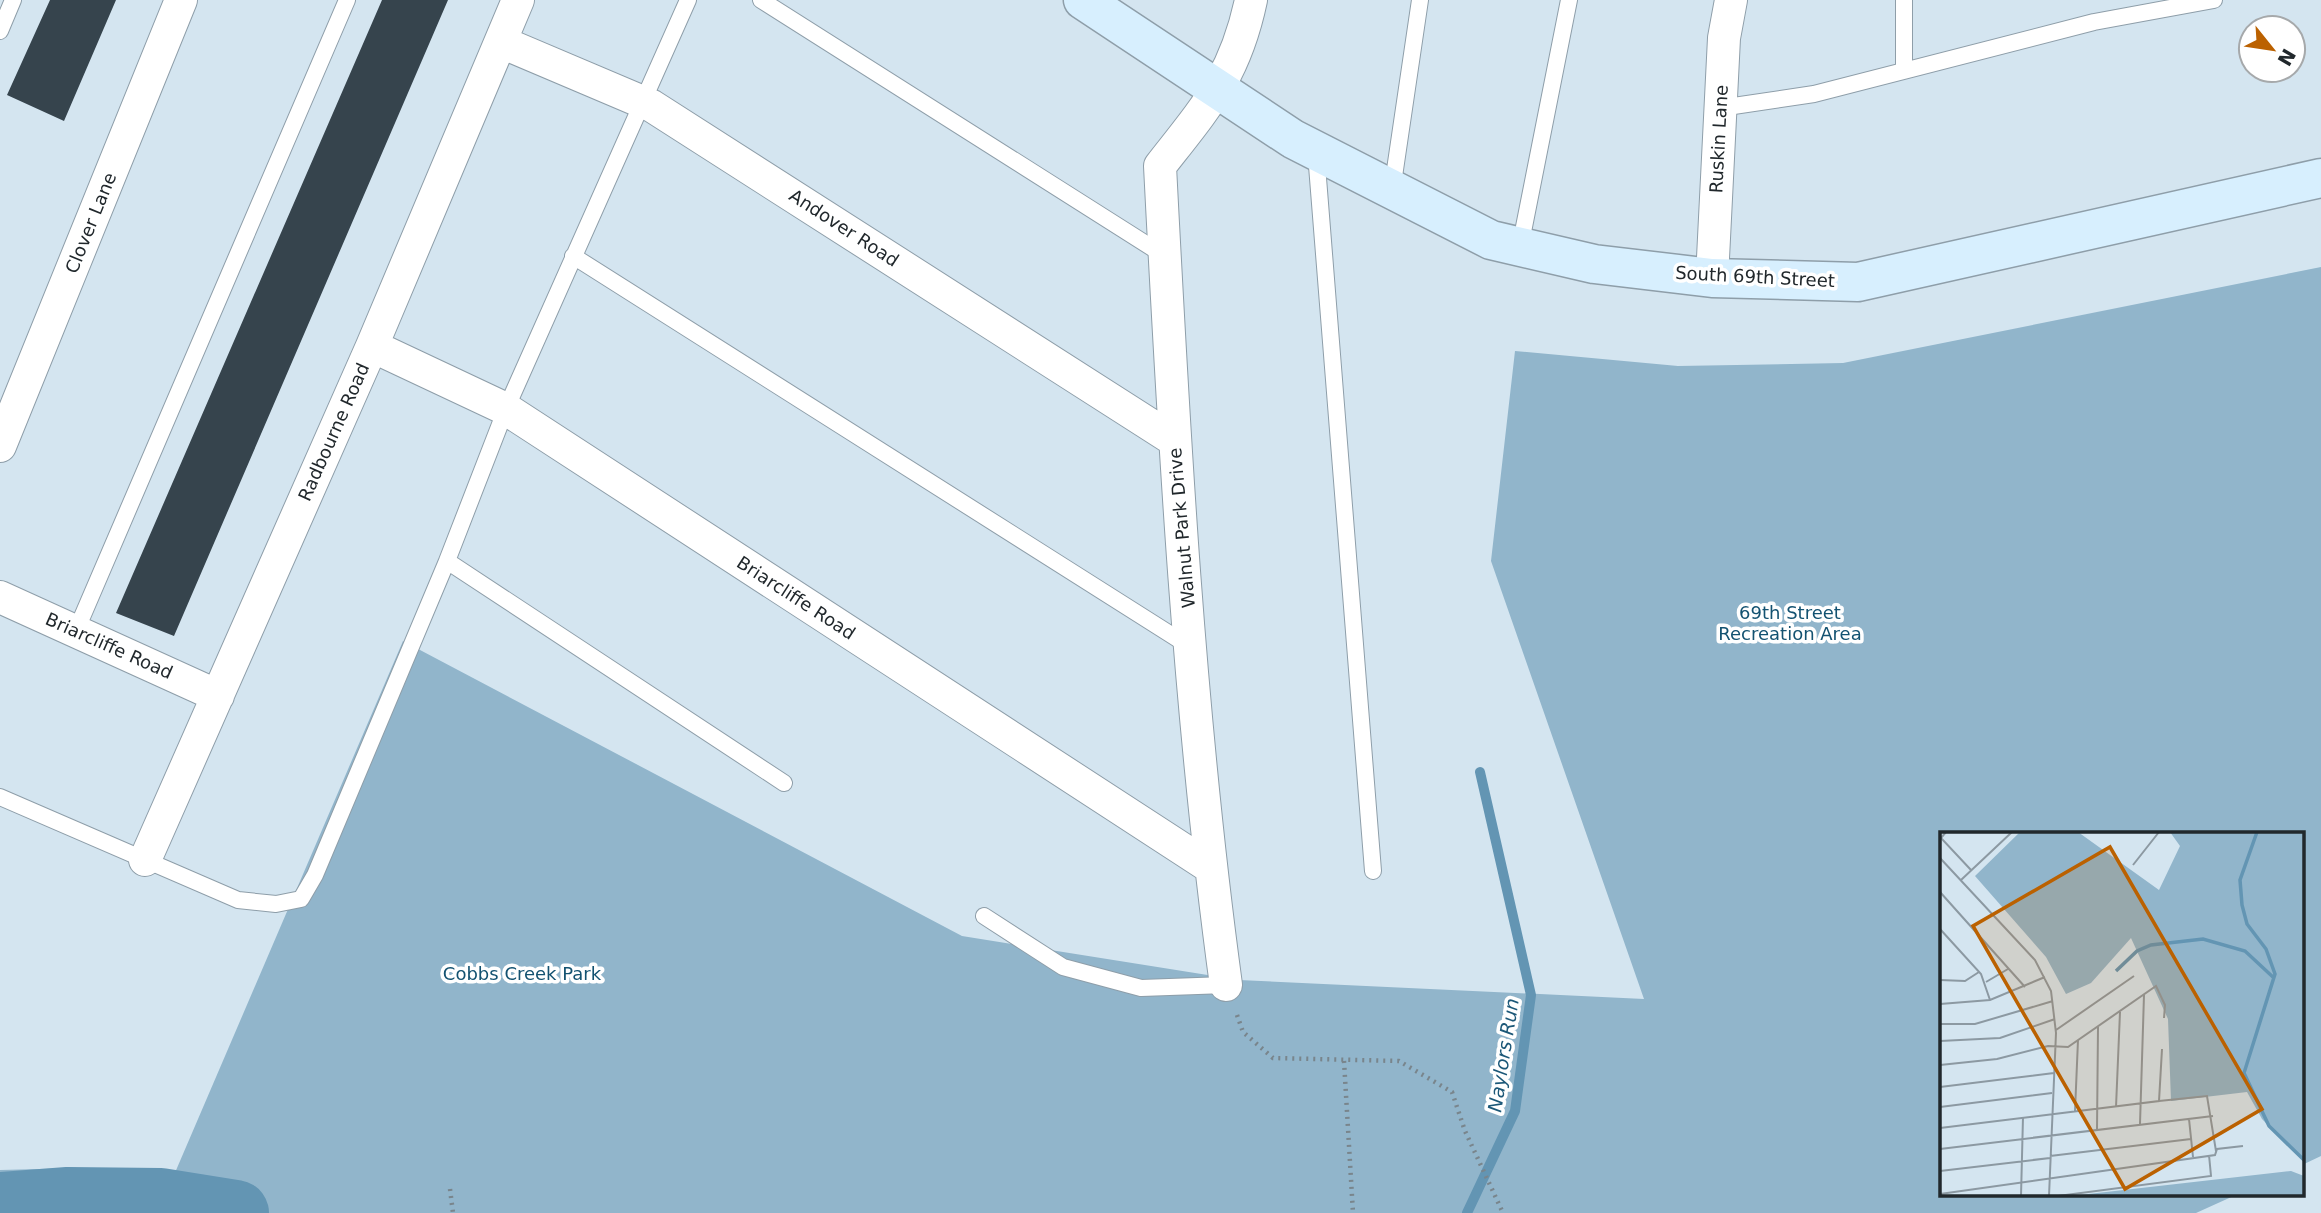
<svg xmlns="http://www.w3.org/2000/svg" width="2321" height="1213" viewBox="0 0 2321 1213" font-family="'DejaVu Sans',sans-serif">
	<rect width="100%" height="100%" fill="#d4e5f0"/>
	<path fill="#91b5cb" d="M2321,267V1156L2302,1165V833H1941V1194H2238L2196,1213H0V1170L80,1168L171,1182L403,641L962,936L1239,980L1644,999L1491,561L1515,351L1678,366L1843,363Z"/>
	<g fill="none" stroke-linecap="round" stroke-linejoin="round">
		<path stroke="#6395b3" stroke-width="10" d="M1467,1213L1515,1111L1531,995L1480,772"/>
		<path stroke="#6395b3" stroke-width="66" d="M0,1205L68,1200L161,1201L236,1213"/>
	</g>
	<path fill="#36444d" d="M50,0H116L64,121L7,95Z
		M382,0H448L174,636L116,613Z"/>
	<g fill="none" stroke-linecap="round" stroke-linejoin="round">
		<defs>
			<path id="lane" d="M688,0L506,409L447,561L784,783
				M761,0L1165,256
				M1904,0V69
				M0,31L13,0
				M1720,108L1814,94L2094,22L2214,0
				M1316,153L1373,871
				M1392,190L1420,0
				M1520,247L1569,0
				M573,256L1192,648
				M76,631L347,0
				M0,797L238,900L276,904L301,899L315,875L447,561
				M984,916L1063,967L1141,988L1226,985"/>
			<path id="street" d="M501,42L652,106L1174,440
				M1712,278L1724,38L1731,0
				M372,346L506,409L1210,867
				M0,446L181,0
				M0,597L218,696
				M145,860L372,346L518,0
				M1226,985C1189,714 1174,439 1160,166C1206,107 1235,76 1251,0"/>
			<path id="secondary" d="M1083,0L1293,139L1491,240L1594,264L1712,278L1858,282L2321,178"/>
		</defs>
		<use href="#lane" stroke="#8e9ea9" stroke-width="18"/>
		<use href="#street" stroke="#8e9ea9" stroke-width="34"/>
		<use href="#secondary" stroke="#8e9ea9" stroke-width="41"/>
		<path stroke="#79858c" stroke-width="4.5" stroke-dasharray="2 5" stroke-linecap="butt" d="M1237,1015L1243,1032L1273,1058L1399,1061L1452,1092L1465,1131L1503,1213
			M1344,1061L1353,1213
			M450,1189L453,1213"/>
		<use href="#lane" stroke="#fff" stroke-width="16"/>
		<use href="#street" stroke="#fff" stroke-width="32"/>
		<use href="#secondary" stroke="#d7effe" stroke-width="38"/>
	</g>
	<g text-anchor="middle" stroke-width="7" stroke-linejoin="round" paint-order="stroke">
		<g font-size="18" fill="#21282c" stroke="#fff">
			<text transform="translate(1719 139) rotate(-87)" y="6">Ruskin Lane</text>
			<text transform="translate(91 223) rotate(-68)" y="6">Clover Lane</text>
			<text transform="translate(844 228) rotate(33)" y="6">Andover Road</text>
			<text transform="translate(1755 277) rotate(3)" y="6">South 69th Street</text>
			<text transform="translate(334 432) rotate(-66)" y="6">Radbourne Road</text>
			<text transform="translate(1182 528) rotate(-95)" y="6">Walnut Park Drive</text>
			<text transform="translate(796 598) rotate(33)" y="6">Briarcliffe Road</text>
			<text transform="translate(109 646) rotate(24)" y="6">Briarcliffe Road</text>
		</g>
		<g font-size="18" fill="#135271" stroke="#fff">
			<text x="1790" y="619">69th Street<tspan x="1790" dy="21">Recreation Area</tspan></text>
			<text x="522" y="980">Cobbs Creek Park</text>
		</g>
		<g font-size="19" font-style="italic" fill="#1c5878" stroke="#fff">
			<text transform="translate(1503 1055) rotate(-81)" y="7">Naylors Run</text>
		</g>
	</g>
	<g transform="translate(1940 832)">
		<rect width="364" height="364" fill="#d4e5f0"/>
		<path d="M80,0H138L219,58L240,14L230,0H364V330L322,287L307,260L231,269L228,187L191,106L151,151L126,162L106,125L35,44ZM351,339L364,344V364H131Z" fill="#91b5cb"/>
		<path fill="none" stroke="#6395b3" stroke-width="3.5" d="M317,0L300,48L302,73L307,92L326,117L335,142L304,241L329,294L364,328M176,139L197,119L211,113L263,107L305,119L334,146"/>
		<path fill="none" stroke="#8c99a2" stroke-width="2" d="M6,0L1,6L31,38M0,26L95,128L111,159L116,201L109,364M193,33L219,0M21,48L72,0M0,60L85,155M0,97L41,142L50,168M0,148L25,149L39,140M46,150L68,137M0,172L50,168L105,145M0,192H35L113,169M116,198L194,144M0,209L60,206L115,187M0,233L57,227L108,214L128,215L216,154L225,173L224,186M0,255L114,241M219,269L267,264L276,319M0,275L112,261M176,275L180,180M135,279L138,208M249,287L253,325M200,292L204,163M0,296L219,269L222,217M157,297L158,195M0,317L273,284M110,324L251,307M0,339L110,326M0,362L275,323L277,317L303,314M81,364L83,285M118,364L271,344L269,323"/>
		<path fill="#bb6100" fill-opacity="0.15" stroke="#bb6100" stroke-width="3.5" d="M170,15L322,277L185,357L33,94Z"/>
		<rect width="364" height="364" fill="none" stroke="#21282c" stroke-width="3.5"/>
	</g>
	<g transform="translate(2272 49) rotate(120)"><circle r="33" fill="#ffffff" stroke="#a6a9ab" stroke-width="2"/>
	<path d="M0-5L12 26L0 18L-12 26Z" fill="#bb6100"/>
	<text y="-10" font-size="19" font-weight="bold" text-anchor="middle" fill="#21282c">N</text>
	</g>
</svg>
